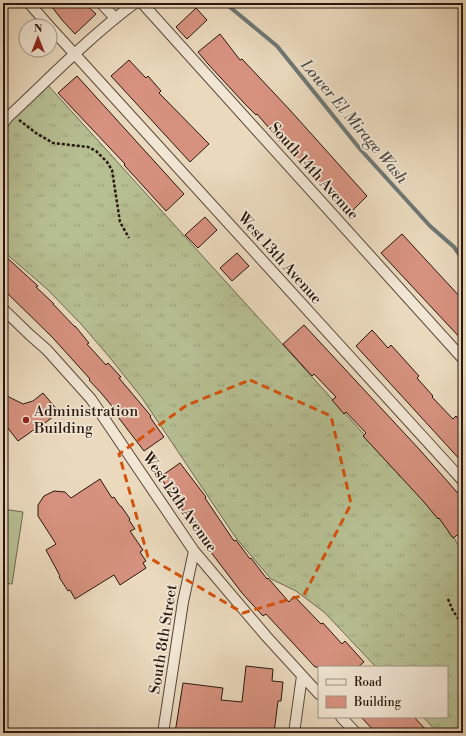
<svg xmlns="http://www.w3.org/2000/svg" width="466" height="736" viewBox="0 0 466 736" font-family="'Libre Bodoni',serif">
	<defs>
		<pattern id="grass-tufts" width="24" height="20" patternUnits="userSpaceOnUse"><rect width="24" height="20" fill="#b6bf92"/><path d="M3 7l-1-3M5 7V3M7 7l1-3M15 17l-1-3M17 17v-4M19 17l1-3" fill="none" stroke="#9ca37d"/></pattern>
	</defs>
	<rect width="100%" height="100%" fill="#ead9bd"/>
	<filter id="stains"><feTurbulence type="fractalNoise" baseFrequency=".005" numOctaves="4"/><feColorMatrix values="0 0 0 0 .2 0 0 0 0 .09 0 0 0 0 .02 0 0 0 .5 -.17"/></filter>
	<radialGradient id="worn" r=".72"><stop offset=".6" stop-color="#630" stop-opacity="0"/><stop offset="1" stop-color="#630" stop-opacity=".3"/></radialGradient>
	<path fill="url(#grass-tufts)" stroke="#706a50" d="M45,82L428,505L451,532L463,554V733H438L423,717H447V667H376L324,612L296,591L271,579L236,538L142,398L111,359L81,324L47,289L3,251V124Z"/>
	<path fill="#b6bf92" stroke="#706a50" d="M3,509L23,512L12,584L3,583Z"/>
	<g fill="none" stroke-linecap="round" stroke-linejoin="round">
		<path stroke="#6d7775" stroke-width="4" d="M225,3L277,46L360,149L430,226L454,247L463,260"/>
	</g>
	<path fill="#d7927f" stroke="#29160e" d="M49,3H84L96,14L75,34L62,20Z
		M196,8L207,20L187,39L176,27Z
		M220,34L240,60L242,59L289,109L367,196L347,216L335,203L336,202L287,149L257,114L256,115L244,103L208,64L198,52Z
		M129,60L146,78L148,76L161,91L159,93L209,144L190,162L111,76Z
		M77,76L184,194L166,211L124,165L125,164L58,93Z
		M205,217L217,230L198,248L185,235Z
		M402,234L463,300V341L381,253Z
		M237,253L249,266L232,281L220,268Z
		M3,254L38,286L36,287L54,304H53L75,327V326L89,343L87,344L106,365L108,363L121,377L119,378L151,416L150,417L164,437L144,451L118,417L120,416L102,394L89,380L90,379L53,338L3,289Z
		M304,325L419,449L463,499V531L453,538L439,518L438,519L424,502L363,436L366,433L346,412L344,414L332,400L336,397L314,374L312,376L283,344Z
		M372,330L388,348L391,345L419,376L417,378L433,396L432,397L453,419L456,416L463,424V463L356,346Z
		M43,393L59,412L36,430L35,429L18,441L7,427L3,429V394L23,404L33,401Z
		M180,463L206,497L205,498L234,541L236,540L250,559L251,558L267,579L268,578L289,602L294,596L321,624L323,623L342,644L345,641L364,662L358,667H315L266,614L263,616L242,593L210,551L160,477Z
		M100,479L112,498L114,497L120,506H121L130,519L129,520L135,529L130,531L143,550L140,552L146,561L143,563L146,568L120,585L114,575L75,599L70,590L68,591L59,577L60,576L46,550L56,544L38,516V505L44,496L54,491L65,492L71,498Z
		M246,666L273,669L272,681L283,682L281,701H278L274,733H247L222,731V733H175L183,683L223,688L221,700L242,702Z
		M361,717H414L429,733H376Z"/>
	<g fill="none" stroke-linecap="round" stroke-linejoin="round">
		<defs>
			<path id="minor" d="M29,3L49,26
				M101,3L115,18
				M142,3L463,359
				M50,27L463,481
				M3,124L7,118C49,79 89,37 135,3
				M3,309L30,335L47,350L91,399L194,551L266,636L319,694
				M341,717L356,733
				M163,733L183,602L194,551
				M294,733L302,676"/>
		</defs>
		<use href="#minor" stroke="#59473a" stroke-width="12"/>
		<path stroke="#29160e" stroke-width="2.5" stroke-dasharray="3 2" stroke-linecap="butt" d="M19,120L36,133L53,143L88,147L96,151L107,162L112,170L120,222L129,238
			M448,599L453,611L463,625"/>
		<use href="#minor" stroke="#f1e6d4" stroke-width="10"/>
	</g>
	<path fill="none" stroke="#d5520c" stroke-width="3" stroke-dasharray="8 5" stroke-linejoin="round" d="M250,380L331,416L351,504L304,595L243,613L148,557L119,454L187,405Z"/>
	<circle fill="#8f2418" stroke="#f1e6d4" stroke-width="1.5" cx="26" cy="420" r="4"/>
	<g text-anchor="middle" stroke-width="3.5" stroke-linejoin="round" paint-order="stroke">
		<g font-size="15" fill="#29160e" stroke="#f1e6d4">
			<text transform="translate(314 171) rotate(48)" y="5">South 14th Avenue</text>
			<text transform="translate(280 258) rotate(48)" y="5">West 13th Avenue</text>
			<text transform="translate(180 502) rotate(55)" y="5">West 12th Avenue</text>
			<text transform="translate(163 639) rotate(-81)" y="5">South 8th Street</text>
		</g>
		<g font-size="15" fill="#29160e" stroke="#f1e6d4" text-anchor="start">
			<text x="34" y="416">Administration<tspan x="34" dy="17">Building</tspan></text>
		</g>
		<g font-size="16" font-style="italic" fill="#514f4a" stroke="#f1e6d4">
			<text transform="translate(355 121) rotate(50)" y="6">Lower El Mirage Wash</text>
		</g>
	</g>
	<rect width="466" height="736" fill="none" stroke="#ead9bd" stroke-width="16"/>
	<rect x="4" y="4" width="458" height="728" fill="none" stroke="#29160e" stroke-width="2"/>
	<rect x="8" y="8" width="450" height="720" fill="none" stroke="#29160e"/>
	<rect x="318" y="666" width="130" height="52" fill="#f1e6d4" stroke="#a19385"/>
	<rect x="326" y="679" width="20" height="6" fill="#f1e6d4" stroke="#a19385"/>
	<text x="354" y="686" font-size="12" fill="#29160e">Road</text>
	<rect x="326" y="696" width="20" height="12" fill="#d7927f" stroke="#a19385"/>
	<text x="354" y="706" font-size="12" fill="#29160e">Building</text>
	<g transform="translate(38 38)"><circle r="19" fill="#f1e6d4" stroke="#a19385"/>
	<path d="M0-3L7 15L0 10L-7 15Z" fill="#8f2418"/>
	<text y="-6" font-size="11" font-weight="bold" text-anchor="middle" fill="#29160e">N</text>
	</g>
	<rect width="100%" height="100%" filter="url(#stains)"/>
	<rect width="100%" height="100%" fill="url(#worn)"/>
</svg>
